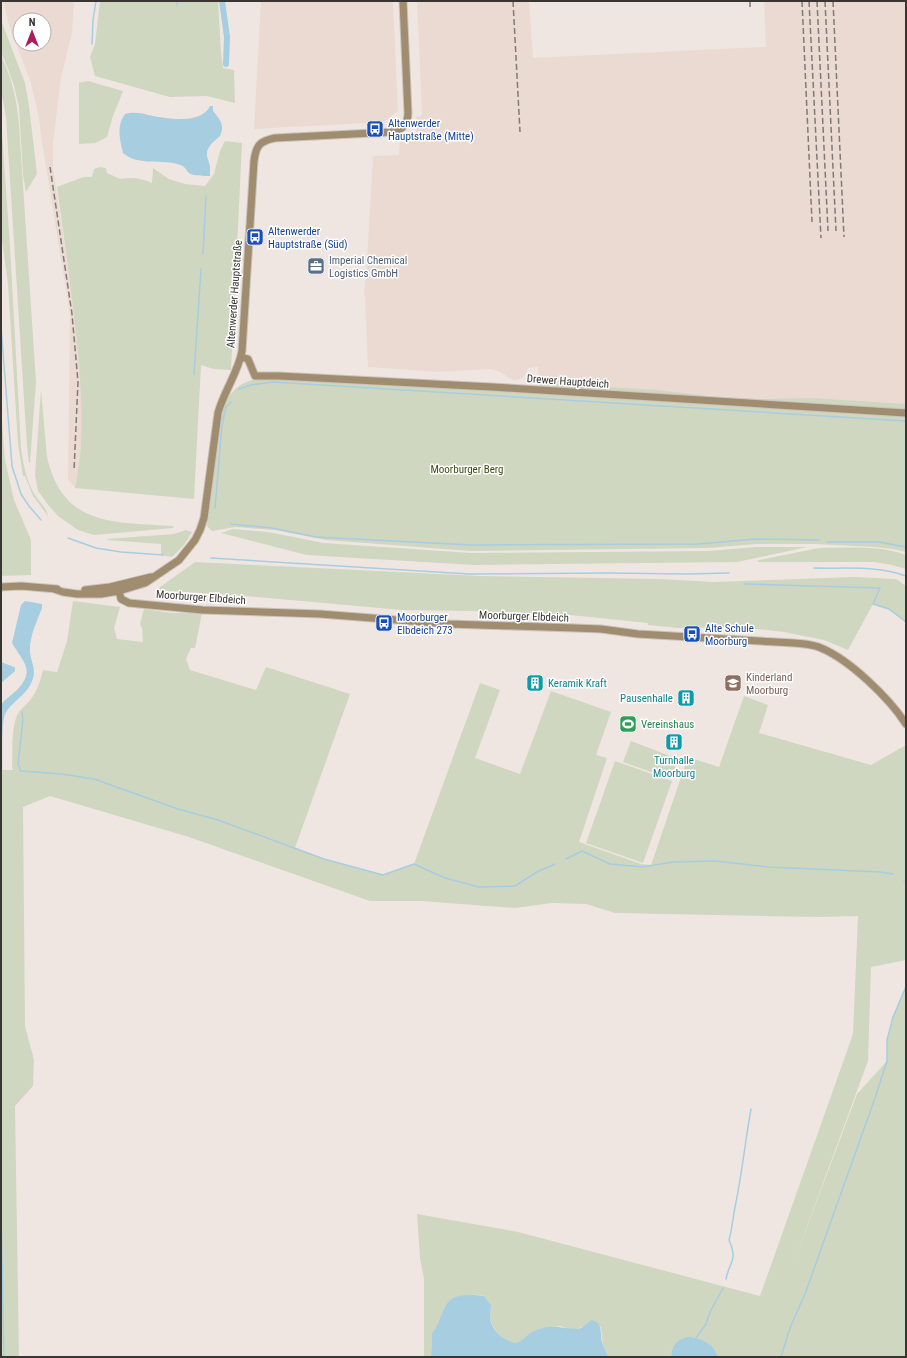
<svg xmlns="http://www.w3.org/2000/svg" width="907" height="1358" viewBox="0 0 907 1358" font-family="'Roboto Condensed',sans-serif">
	<rect width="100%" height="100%" fill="#efe6e1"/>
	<path fill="#ebdad2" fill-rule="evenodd" d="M3,1H74L72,33L61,78L53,144V168L75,315L83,412L79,470L75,488L68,480L70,314L41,136L39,119L31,83L10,28ZM20,20H44V44H20Z
		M261,1H393L398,111L384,122L254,129Z
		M417,1H529L533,58L766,47L764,1H906V407L539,386L538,367L528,368L525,375L522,378L517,380H513L500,372L490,369L438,372L368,367L365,295H364L367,260L373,156L399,155L400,140H415V136L416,135V117L421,116L422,113Z"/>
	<path fill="#cfd7c0" d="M100,1H218L221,53L223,68L234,70L235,103L207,96L170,97L95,76L90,57L95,44Z
		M1,20L25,83L29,106L37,174L26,192L23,175L19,107L14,86L7,66L1,52Z
		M1,56C12,77 17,101 19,125L36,382L30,463H29L27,446L6,117L1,90Z
		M88,81L123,91L113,116L107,137L95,143L79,144V83Z
		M1,119L10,246L21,448C23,463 26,478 33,492C37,500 47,508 48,516L33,496L25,476H23L18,444L8,284L2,240Z
		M225,141L242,143L231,370L213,369L201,365L194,499L75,488C84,447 82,406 79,364C74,305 65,246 57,187L83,177H92L94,169L100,167L106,168L107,173L120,179C131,177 141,178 152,183L153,168L169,179L185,184L205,186L214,174L220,151Z
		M270,377L906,417V552L893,549L874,547L816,544H756L708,548L471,551L326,540L275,530L235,527L212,531L207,526L219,414C231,389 241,379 270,377Z
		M542,383L658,390L708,396L763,399L812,398L906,404V411L538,388Z
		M41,390L47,457C63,527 114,522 172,526L174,527L173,528L94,535L78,530L58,516L49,506L38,491L35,475Z
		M1,408L5,460L14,500L31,540V575L1,576Z
		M233,529L268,532L324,543L471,553L707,551L756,547H807L737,562L474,565L307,555L221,533Z
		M186,530L192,532L184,545L172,557L161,555V544L107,540L108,539L174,534Z
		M819,548C847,548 879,545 906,555V569L892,565L874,562H757L759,560Z
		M195,562L480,576L660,579L713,582L854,577L896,579L906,586V622L890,610L873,604L848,650L824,640L784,632L738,627L678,628L648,625V623L570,615L473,611L402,610L246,596L156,590Z
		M73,601L120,607L114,628L117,639L143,642L142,628L140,624L144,609L172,613H202L195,648H191L186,659L190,670L256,690L266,667L350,694L295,848L324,859L383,875L414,864L480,683L500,690L475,758L520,774L551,691L611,712L596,755L607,758L579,842L641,864L651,865L688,757L719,767L744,696L768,705L759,733L871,765L906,745V960L871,967L868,1061L792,1267L857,1094L887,1061V1040L893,1017L906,984V1357H718C716,1346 704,1340 693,1337L672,1349L671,1357H609L603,1346L601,1327L583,1326L578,1329H570L560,1326L539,1329L529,1334L518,1343C504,1344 492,1330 490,1317C490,1313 491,1309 491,1305L484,1296C478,1294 472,1295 465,1296C438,1298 446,1319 432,1333L431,1357H424V1279L420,1258L417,1214L518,1232L760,1296L853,1034L858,916L818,917L615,913L586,904L552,903L515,908L421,901H370L189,837L50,796L23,807L25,1026L34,1060L33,1086L15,1106L19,1357H1V770H13L12,767C13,752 11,733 16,718C19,709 26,706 31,699C38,690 40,681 43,670L57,672L67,641Z
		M631,741L678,759L671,779L623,762Z
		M615,761L672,781L643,863L586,843Z"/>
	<path fill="#a7cde1" d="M210,106H213V111C220,119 225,125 220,136L211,144L207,151V156L210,166V176C206,176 192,176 189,173C186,170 185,166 180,165C162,158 139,167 123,153C120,140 116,126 125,114C135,111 144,114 153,116C170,119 202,124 210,106Z
		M25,601L42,604V608C37,621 29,637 30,652C31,663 37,669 32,681C27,695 11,702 5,714C0,729 4,766 1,784V705C5,699 12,695 17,690C36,670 23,662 12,643L21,605Z
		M1,662L14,667L15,668V671L1,683Z
		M475,1295L484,1296L491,1305C491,1309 490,1313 490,1318C492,1331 503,1341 516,1343C523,1341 527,1334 534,1331C552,1323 561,1329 578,1329L581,1328L592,1320C603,1323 600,1332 602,1342C603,1347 606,1352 609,1357H431L432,1333C442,1323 441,1302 456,1297C461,1295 469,1295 475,1295Z
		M688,1337C700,1337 715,1344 718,1357H671C672,1345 676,1340 688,1337Z"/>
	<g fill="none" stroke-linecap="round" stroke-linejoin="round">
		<path stroke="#a7cde1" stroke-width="1.5" d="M177,5V1
			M92,44L93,20L96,1
			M203,254L206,196
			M1,327L12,466L21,494L29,506L41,520
			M194,374L201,269
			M239,389L251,385L273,382L906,421
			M215,508L222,425L226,407L231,402
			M231,524L272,528L316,537L471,545L699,544L755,539L819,540
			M68,538L96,548L121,552L163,555
			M827,542H879L906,547
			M211,558L469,574L608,573L688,574L729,573
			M814,568C844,569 877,565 906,576
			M744,584L880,588L873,604L889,609L906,622
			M22,712L23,719L18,764L21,771L62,774L94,779L178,809L218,820L324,859L383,875L414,864L445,878L479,887L515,886L537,872L555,864
			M566,859L582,851L610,864L643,867L673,862L715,861L768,867L880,872L893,874
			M904,881L906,883
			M1,1214L4,1357
			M726,1279C730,1260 738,1261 729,1240C732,1229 733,1218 735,1207C742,1174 745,1142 751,1109
			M696,1338L706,1324L710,1312L723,1288
			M781,1357L790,1328L805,1294L874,1101L887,1061V1040L893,1017L906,987"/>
		<path stroke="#a7cde1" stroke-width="6" d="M222,1L227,37L226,64"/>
		<defs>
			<path id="minor" d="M241,357L248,359L255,376H279L492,387L906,413
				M1,587L21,586L57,589
				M54,589L63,592L77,594H101L119,591L145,583L179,560L195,540L200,530L204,518L218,413C224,391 238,373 242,351L254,161C256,145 260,141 275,138L392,132C403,130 408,123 408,113L403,1
				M85,590L110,587L151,577
				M119,591L121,599L129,603L203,610L320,614L449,624L575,628L601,629L638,634L794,643C803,644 813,644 821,648C850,660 889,698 906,724"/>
		</defs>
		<use href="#minor" stroke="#cac3be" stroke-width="9"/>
		<use href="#minor" stroke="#a08c6e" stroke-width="7"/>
		<path stroke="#7f7a77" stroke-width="1.5" stroke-dasharray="6 3" stroke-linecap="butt" d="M513,1L520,132
			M750,1V7
			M802,1L812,222
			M809,1L821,238
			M817,1L828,231
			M825,1L836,231
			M833,1L844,237
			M50,167L72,314L78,382L74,471"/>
	</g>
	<defs>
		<symbol id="bus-square" viewBox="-11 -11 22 22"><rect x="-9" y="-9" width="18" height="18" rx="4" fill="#1a4fb4" stroke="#fff"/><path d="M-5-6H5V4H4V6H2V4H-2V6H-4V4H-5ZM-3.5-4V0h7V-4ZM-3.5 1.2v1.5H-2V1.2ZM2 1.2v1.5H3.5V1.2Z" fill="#fff"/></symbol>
		<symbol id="office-square" viewBox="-11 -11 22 22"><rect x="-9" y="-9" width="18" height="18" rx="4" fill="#5c6f8a" stroke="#fff"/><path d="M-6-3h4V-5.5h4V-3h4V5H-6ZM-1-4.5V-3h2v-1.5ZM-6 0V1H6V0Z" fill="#fff"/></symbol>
		<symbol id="building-square" viewBox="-11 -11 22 22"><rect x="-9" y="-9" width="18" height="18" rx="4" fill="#0f9aa8" stroke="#fff"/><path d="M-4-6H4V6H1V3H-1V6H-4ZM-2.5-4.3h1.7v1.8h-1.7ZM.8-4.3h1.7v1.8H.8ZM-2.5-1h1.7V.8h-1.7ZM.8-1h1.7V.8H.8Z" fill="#fff"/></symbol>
		<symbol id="school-square" viewBox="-11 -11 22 22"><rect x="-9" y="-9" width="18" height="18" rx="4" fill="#8d6e63" stroke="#fff"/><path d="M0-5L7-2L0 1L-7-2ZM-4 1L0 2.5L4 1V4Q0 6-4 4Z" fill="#fff"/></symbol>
		<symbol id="stadium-square" viewBox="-11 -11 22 22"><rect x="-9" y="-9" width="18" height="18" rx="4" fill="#2e9e5b" stroke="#fff"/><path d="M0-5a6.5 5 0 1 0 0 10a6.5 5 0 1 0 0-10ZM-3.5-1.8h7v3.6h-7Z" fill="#fff"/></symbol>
	</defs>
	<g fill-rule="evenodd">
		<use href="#bus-square" x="365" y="119" width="20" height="20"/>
		<use href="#bus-square" x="245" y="227" width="20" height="20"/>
		<use href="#office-square" x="306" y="256" width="20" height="20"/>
		<use href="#bus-square" x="374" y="613" width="20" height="20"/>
		<use href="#bus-square" x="682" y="624" width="20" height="20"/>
		<use href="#building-square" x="525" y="673" width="20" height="20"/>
		<use href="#school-square" x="723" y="673" width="20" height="20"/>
		<use href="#building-square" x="676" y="688" width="20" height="20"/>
		<use href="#stadium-square" x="618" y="714" width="20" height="20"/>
		<use href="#building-square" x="664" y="732" width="20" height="20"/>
	</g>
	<g text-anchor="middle" stroke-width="3" stroke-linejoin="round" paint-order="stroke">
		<g font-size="11" fill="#164399" stroke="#fff" text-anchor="start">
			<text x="388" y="127">Altenwerder<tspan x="388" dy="13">Hauptstraße (Mitte)</tspan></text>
			<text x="268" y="235">Altenwerder<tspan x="268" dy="13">Hauptstraße (Süd)</tspan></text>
			<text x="397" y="621">Moorburger<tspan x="397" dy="13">Elbdeich 273</tspan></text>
			<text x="705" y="632">Alte Schule<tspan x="705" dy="13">Moorburg</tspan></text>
		</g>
		<g font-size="11" fill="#4e5e75" stroke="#fff" text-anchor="start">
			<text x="329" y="264">Imperial Chemical<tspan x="329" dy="13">Logistics GmbH</tspan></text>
		</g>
		<g font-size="11" fill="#383533" stroke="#fff">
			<text transform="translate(234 294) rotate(-86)" y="4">Altenwerder Hauptstraße</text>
			<text transform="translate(568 381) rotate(4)" y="4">Drewer Hauptdeich</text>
			<text transform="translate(201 597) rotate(4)" y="4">Moorburger Elbdeich</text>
			<text transform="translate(524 616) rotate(2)" y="4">Moorburger Elbdeich</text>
		</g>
		<g font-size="11" fill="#3d4c16" stroke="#fff">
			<text x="467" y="473">Moorburger Berg</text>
		</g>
		<g font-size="11" fill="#785e54" stroke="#fff" text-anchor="start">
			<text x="746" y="681">Kinderland<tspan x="746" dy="13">Moorburg</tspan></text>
		</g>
		<g font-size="11" fill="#0d838f" stroke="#fff" text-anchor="start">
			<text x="548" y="687">Keramik Kraft</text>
			<text x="673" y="702" text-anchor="end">Pausenhalle</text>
			<text x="674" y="764" text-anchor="middle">Turnhalle<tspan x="674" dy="13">Moorburg</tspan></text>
		</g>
		<g font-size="11" fill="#27864d" stroke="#fff" text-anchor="start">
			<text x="641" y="728">Vereinshaus</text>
		</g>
	</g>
	<rect width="907" height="1358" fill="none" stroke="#383533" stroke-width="4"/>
	<g transform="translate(32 32)"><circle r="19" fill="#ffffff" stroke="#afaead"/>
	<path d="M0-3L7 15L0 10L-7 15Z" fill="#aa1e5e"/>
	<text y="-6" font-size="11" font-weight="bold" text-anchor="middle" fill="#383533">N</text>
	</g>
</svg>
